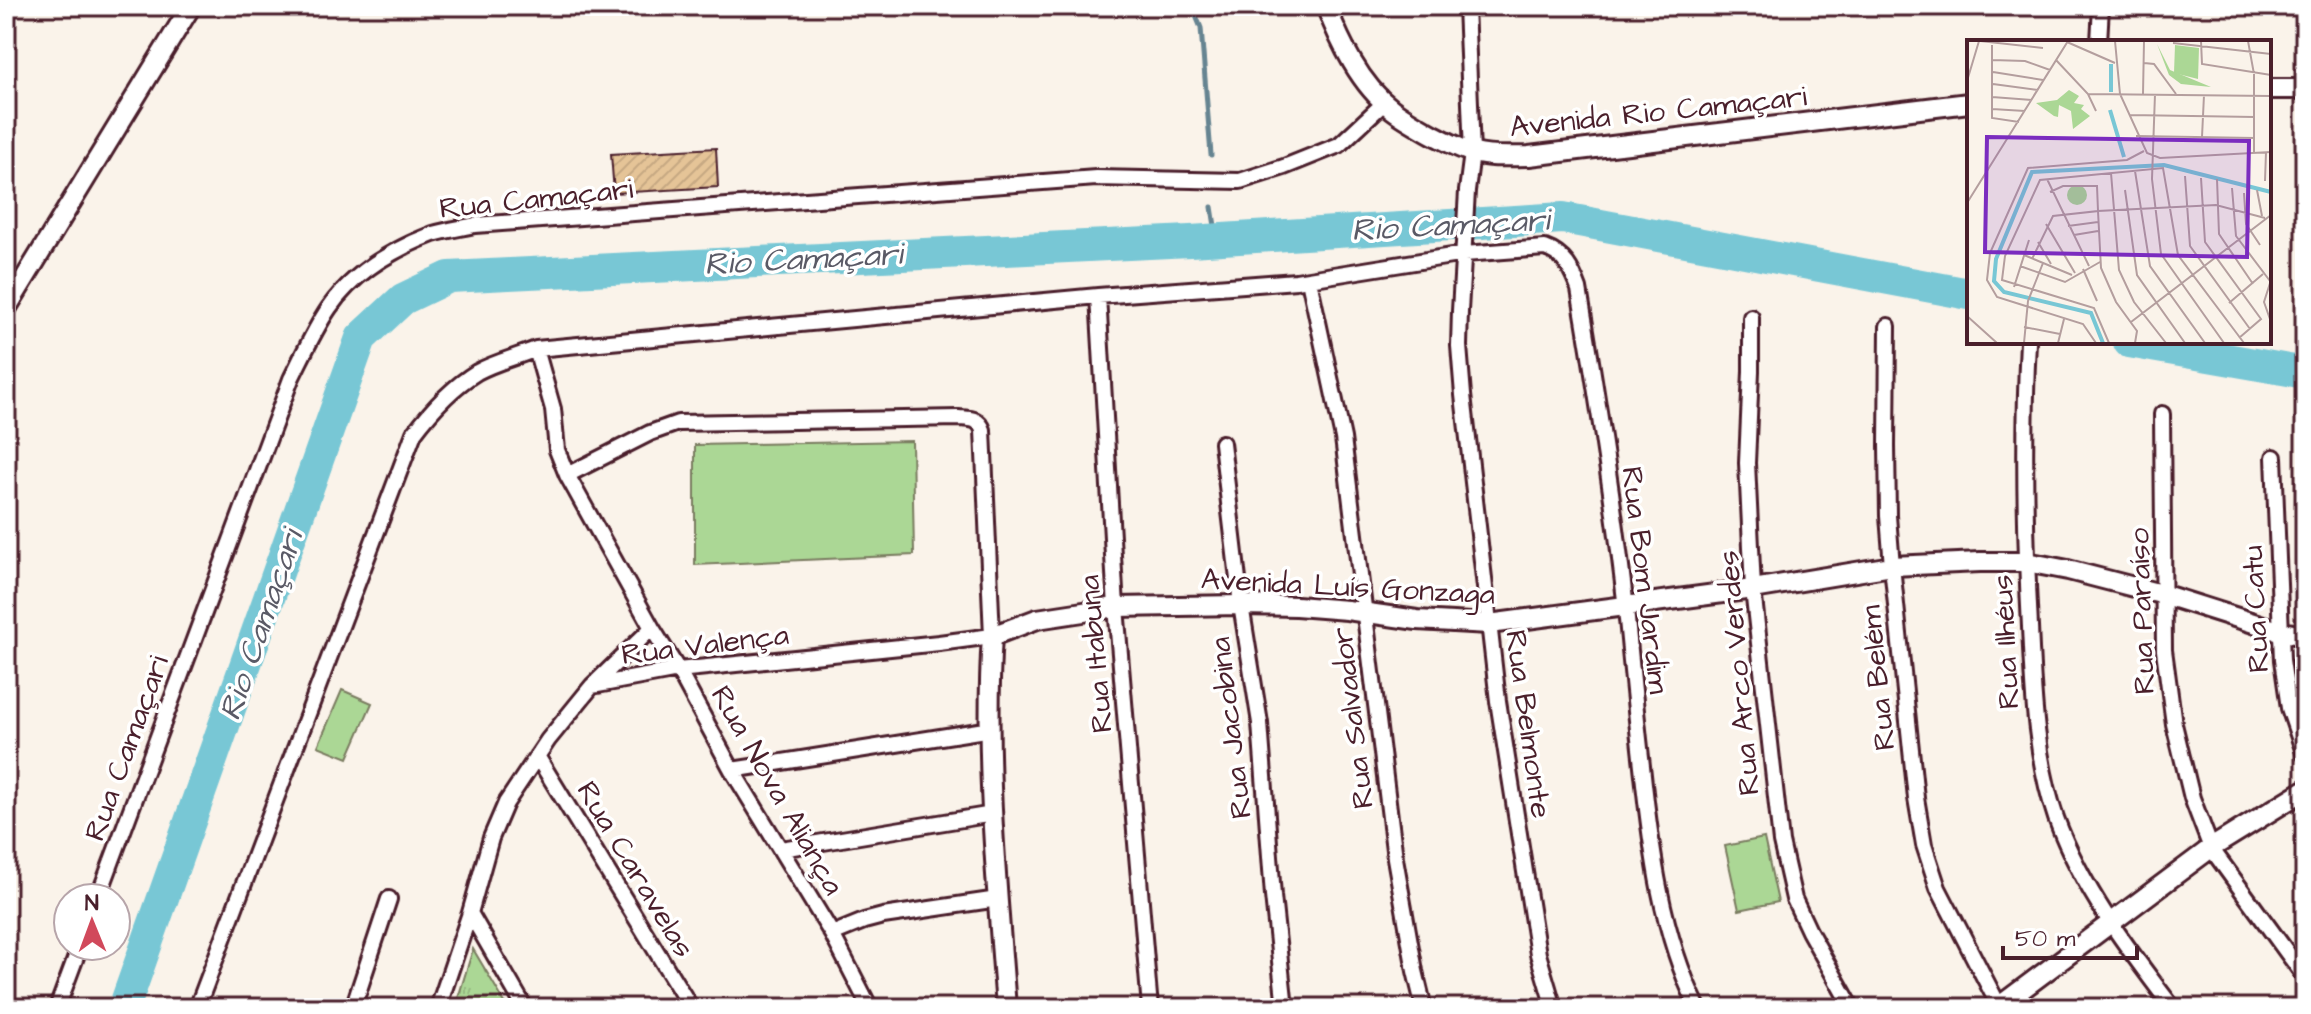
<svg xmlns="http://www.w3.org/2000/svg" width="2311" height="1014" viewBox="0 0 2311 1014" font-family="'Architects Daughter',sans-serif">
	<defs>
		<pattern id="park-tufts" width="24" height="20" patternUnits="userSpaceOnUse" patternTransform="scale(2)"><rect width="24" height="20" fill="#abd795"/><path d="M3 7l-1-3M5 7V3M7 7l1-3M15 17l-1-3M17 17v-4M19 17l1-3" fill="none" stroke="#95b881"/></pattern>
		<pattern id="building-hatch" width="6" height="6" patternUnits="userSpaceOnUse" patternTransform="scale(2)"><rect width="6" height="6" fill="#e5c497"/><path d="M-1 1l2-2M0 6l6-6M5 7l2-2" fill="none" stroke="#c6a882"/></pattern>
	</defs>
	<rect width="100%" height="100%" fill="#faf3ea"/>
	<filter id="ink" filterUnits="userSpaceOnUse"><feTurbulence type="fractalNoise" baseFrequency=".0125" numOctaves="2"/><feDisplacementMap in="SourceGraphic" scale="16" xChannelSelector="R" yChannelSelector="G"/><feConvolveMatrix kernelMatrix="1 2 1 2 8 2 1 2 1" color-interpolation-filters="sRGB"/></filter>
	<g filter="url(#ink)">
		<path fill="url(#park-tufts)" stroke="#7a7b60" stroke-width="2" d="M473,949L508,1008H455Z"/>
		<path fill="#abd795" stroke="#7a7b60" stroke-width="2" d="M912,441L914,555L695,565V445Z
			M342,690L372,703L348,758L318,746Z
			M1764,838L1778,902L1739,910L1725,846Z"/>
		<g fill="none" stroke-linecap="round" stroke-linejoin="round">
			<path stroke="#668491" stroke-width="5" d="M1192,6L1201,28L1211,155
				M1212,207L1217,239"/>
			<path stroke="#78c7d5" stroke-width="32" d="M2129,342L2305,373
				M124,1008L361,338L403,299L449,277L1190,241L1563,218L1969,294"/>
		</g>
		<path fill="url(#building-hatch)" stroke="#4a1f2b" stroke-width="2" d="M716,148L718,187L614,193L611,154Z"/>
		<g fill="none" stroke-linecap="round" stroke-linejoin="round">
			<defs>
				<path id="minor" d="M1466,6L1472,153L1467,191L1460,311L1459,346L1463,395L1498,701L1538,954L1554,1008
					M2099,42L2101,6
					M1309,280L1343,438L1395,858L1415,971L1424,1008
					M1098,296L1116,607L1150,1008
					M1751,317V371L1747,463L1753,589L1781,842L1794,899L1809,931L1852,1008
					M1888,326L1887,446L1888,516L1892,566L1916,798L1924,845L1938,888L2000,1008
					M2028,342C2023,437 2025,532 2030,627C2033,691 2035,756 2056,818C2082,889 2128,949 2173,1008
					M536,349L553,409L557,450L567,475L652,628L678,670L732,770L832,934L870,1008
					M2162,414L2164,650L2174,724L2192,798L2211,848L2305,977
					M1222,443L1241,605L1260,723L1273,896L1285,1008
					M2274,457L2282,660L2289,708L2305,755
					M592,686L652,628
					M537,756L691,1008
					M732,770L991,729
					M781,849L993,814
					M98,898L291,379C303,355 314,330 329,308C353,273 394,249 433,234C446,230 461,228 475,225L1096,178L1240,181L1284,167L1339,145L1385,102
					M470,913L525,1008
					M832,934L864,921L883,916L998,899
					M57,1008L80,946
					M197,1008L414,433C432,409 451,388 477,372C495,362 517,357 536,349L1098,296L1296,281L1464,254L1545,248C1565,255 1572,270 1579,289C1597,395 1614,502 1626,609C1631,661 1636,714 1642,766C1651,849 1661,933 1698,1008
					M353,1008L389,899
					M438,1008L470,913L491,838L506,803L548,740L592,686L678,670L939,643L992,636L983,430C979,418 970,419 959,418L678,423L650,433L567,475"/>
				<path id="tertiary" d="M1326,6C1340,42 1360,85 1392,109C1405,119 1420,127 1434,135C1446,141 1460,149 1474,153C1492,158 1511,156 1529,156L1969,103
					M2269,89H2305
					M6,309L191,6
					M1006,1008C997,885 984,759 992,636L1037,619L1116,607L1241,605L1296,606L1347,610L1417,620L1489,624L1753,589L1892,566L1980,562H2026L2068,570L2165,595L2282,632L2305,636
					M1997,1008L2211,848L2305,790"/>
			</defs>
			<use href="#minor" stroke="#4a1f2b" stroke-width="20"/>
			<use href="#tertiary" stroke="#4a1f2b" stroke-width="24"/>
			<use href="#minor" stroke="#fff" stroke-width="14"/>
			<use href="#tertiary" stroke="#fff" stroke-width="18"/>
		</g>
	</g>
	<g text-anchor="middle" stroke-width="7" stroke-linejoin="round" paint-order="stroke">
		<g font-size="30" fill="#4a1f2b" stroke="#fff">
			<text transform="translate(1658 111) rotate(-6)" y="10">Avenida Rio Camaçari</text>
			<text transform="translate(536 198) rotate(-6)" y="10">Rua Camaçari</text>
			<text transform="translate(1646 580) rotate(83)" y="10">Rua Bom Jardim</text>
			<text transform="translate(1348 586) rotate(3)" y="10">Avenida Luís Gonzaga</text>
			<text transform="translate(2255 609) rotate(-93)" y="10">Rua Catu</text>
			<text transform="translate(2141 611) rotate(-92)" y="10">Rua Paraíso</text>
			<text transform="translate(2005 642) rotate(-93)" y="10">Rua Ilhéus</text>
			<text transform="translate(705 644) rotate(-7)" y="10">Rua Valença</text>
			<text transform="translate(1095 654) rotate(-95)" y="10">Rua Itabuna</text>
			<text transform="translate(1738 673) rotate(-95)" y="10">Rua Arco Verdes</text>
			<text transform="translate(1877 678) rotate(-96)" y="10">Rua Belém</text>
			<text transform="translate(1352 718) rotate(-97)" y="10">Rua Salvador</text>
			<text transform="translate(1529 724) rotate(82)" y="10">Rua Belmonte</text>
			<text transform="translate(1230 728) rotate(-97)" y="10">Rua Jacobina</text>
			<text transform="translate(126 748) rotate(-70)" y="10">Rua Camaçari</text>
			<text transform="translate(778 790) rotate(60)" y="10">Rua Nova Aliança</text>
			<text transform="translate(636 869) rotate(59)" y="10">Rua Caravelas</text>
		</g>
		<g font-size="32" font-style="italic" fill="#5a5a66" stroke="#fff">
			<text transform="translate(1450 224) rotate(-3)" y="11">Rio Camaçari</text>
			<text transform="translate(803 258) rotate(-3)" y="11">Rio Camaçari</text>
			<text transform="translate(260 625) rotate(-71)" y="11">Rio Camaçari</text>
		</g>
	</g>
	<g transform="translate(1967 40)">
		<rect width="304" height="304" fill="#faf3ea"/>
		<path d="M190,4L203,30L244,47L214,44L202,35ZM102,50L112,56L107,63L117,65L114,69L123,76L106,89L104,71L92,65L91,77L87,76L69,63L90,60Z" fill="#abd795"/>
		<path d="M208,5L232,8L231,39L207,33Z" fill="#abd795"/>
		<path d="M100 155a10 10 0 1 1 20 0a10 10 0 1 1-20 0Z" fill="#abd795"/>
		<path fill="none" stroke="#78c7d5" stroke-width="4" d="M144,24V52M143,70L157,117M136,303L124,273L37,252L27,241L29,219L65,132L197,125L304,152"/>
		<path fill="none" stroke="#b49e9e" stroke-width="2" d="M13,1L76,8M148,1L153,54L180,113L193,118L304,112M234,1L235,24L304,35M281,1L287,34V112M100,2L148,23M206,3L304,14M25,5V78L52,82M25,20L58,21L83,30M89,20L121,54L129,71M177,23L187,24L209,54M26,32L76,40M0,41L12,1M26,44L71,50M121,54L304,56M176,54L177,1M188,54L185,139L194,214L257,303M25,57L65,60M25,69L58,71M162,75L288,77M169,96L288,98M235,97L237,55M168,131L183,226L238,303M144,133L152,230L167,262L199,303M218,136L223,206L283,289M234,138L238,202L294,279L272,298M80,139L122,226M250,139L252,194L286,244M298,141L299,112M265,148L269,196L303,241M158,150L170,235L218,303M290,150L295,176M277,153L279,184L293,205M0,163L101,1M79,184L108,233M101,186L131,182M107,195L131,191M71,202L84,224M57,215L105,235M65,219L86,176L131,171L130,146H96L83,152M53,226L98,242L133,222M116,229L130,261M304,240L297,262L304,282M47,247L62,200M262,263L296,234M0,276L30,303M164,282L304,175M57,287L93,294M57,303L61,261L76,223M91,303L97,279M129,303L116,284L30,257L20,240L23,213L61,128L160,120L177,111M142,303L127,268L35,240L38,216L73,140L196,128L211,215L277,303M168,303L170,291L149,262L134,228L131,171L249,165L298,178"/>
		<path fill="#7b2cbf" fill-opacity="0.15" stroke="#7b2cbf" stroke-width="4" d="M20,97L282,101L280,217L18,212Z"/>
		<rect width="304" height="304" fill="none" stroke="#4a1f2b" stroke-width="4"/>
	</g>
	<rect width="2311" height="1014" fill="none" stroke="#fff" stroke-width="32"/>
	<rect x="16" y="16" width="2279" height="982" fill="none" stroke="#4a1f2b" stroke-width="3" filter="url(#ink)"/>
	<g transform="translate(92 922) rotate(359)"><circle r="38" fill="#ffffff" stroke="#b7a5aa" stroke-width="2"/>
	<path d="M0-6L14 30L0 20L-14 30Z" fill="#d1495b"/>
	<text y="-12" font-size="22" font-weight="bold" text-anchor="middle" fill="#4a1f2b">N</text>
	</g>
	<path d="M2003 946v12h134v-12" fill="none" stroke="#4a1f2b" stroke-width="4"/>
	<text x="2015" y="946" font-size="24" fill="#4a1f2b" stroke="#ffffff" stroke-width="6" paint-order="stroke">50 m</text>
</svg>
